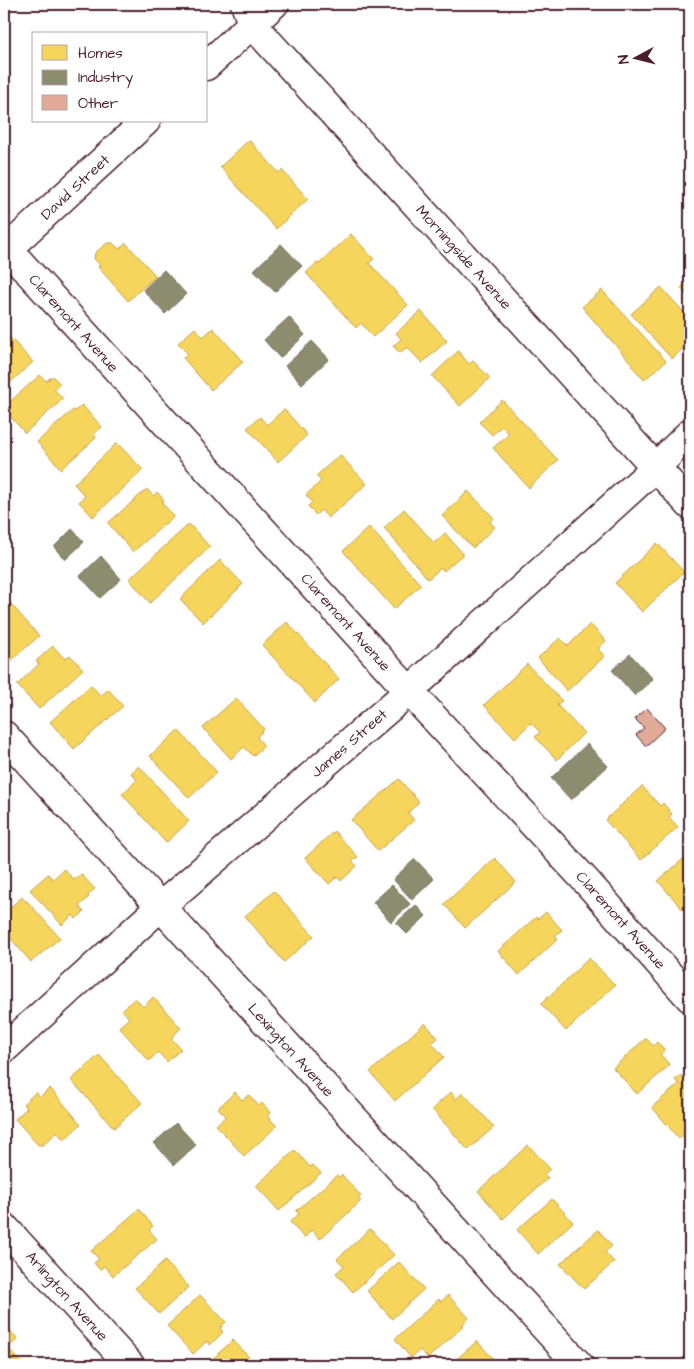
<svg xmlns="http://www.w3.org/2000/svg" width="694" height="1369" viewBox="0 0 694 1369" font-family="'Architects Daughter',sans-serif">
	<rect width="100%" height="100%" fill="#fff"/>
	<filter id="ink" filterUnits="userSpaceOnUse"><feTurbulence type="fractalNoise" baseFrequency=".02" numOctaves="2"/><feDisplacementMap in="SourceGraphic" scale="10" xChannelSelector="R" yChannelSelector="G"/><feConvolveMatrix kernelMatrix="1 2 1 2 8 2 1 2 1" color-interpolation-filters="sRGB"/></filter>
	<g filter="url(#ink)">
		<path fill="#f6d55c" stroke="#c29e4d" d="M249,140L279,173L282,170L308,199L276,229L220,167Z
			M351,234L374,259L369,263L408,305L373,337L361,323L356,328L306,273L317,263L319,264Z
			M107,243H113L119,249L126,243L156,276L128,301L98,267L100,265L94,259L95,253Z
			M690,280V299L681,288Z
			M661,287L690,319V342L672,359L631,314Z
			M602,290L666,361L644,380L631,365L632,364L582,307Z
			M421,311L447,341L422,363L407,347L400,353L393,346L401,339L396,333Z
			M195,328L203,337L213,328L243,362L211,390L183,358L188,354L178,343Z
			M4,331L33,362L4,388Z
			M458,351L469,364L473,361L490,378L460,406L432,376Z
			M40,375L46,381L53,376L60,384L54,389L63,399L25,433L4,409V407Z
			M502,400L558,460L529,488L493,448L509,434L502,426L492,435L479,422Z
			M82,405L102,427L94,434L96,438L61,469L37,442L73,410L75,411Z
			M284,409L307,435L278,462L247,428L260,417L267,425Z
			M117,443L143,470L93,517L79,502L85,496L74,484Z
			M340,455L367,484L328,518L321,510L316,515L308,506L312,502L306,495L321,481L316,476Z
			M147,489L153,496L157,492L164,500L162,503L174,516L133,552L108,523Z
			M468,491L494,518L490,522L495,527L473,548L442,516Z
			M404,509L434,543L445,533L463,554L444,571L441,568L428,579L384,528Z
			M189,524L210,547L150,603L129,579Z
			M369,527L421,585L394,609L343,551Z
			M657,543L684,572L642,612L615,583Z
			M220,560L243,584L203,623L180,599Z
			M4,596L39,636L12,660L4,650Z
			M287,622L339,679L315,703L262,645Z
			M590,624L606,641L598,649L605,656L567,691L538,658L560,638L568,646Z
			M53,646L65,659L70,655L83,669L39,709L17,685L39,664L36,661Z
			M527,664L562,701L557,705L584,733L557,760L535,737L540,732L531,723L515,738L484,705Z
			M91,685L101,696L108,689L123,706L74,749L50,722Z
			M236,698L264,729L257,737L264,746L253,756L244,747L231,759L203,728Z
			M178,730L217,772L189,798L150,756Z
			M139,766L189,821L166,843L122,794L137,780L131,773Z
			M399,779L419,802L408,813L414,820L378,851L351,820Z
			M642,786L660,806L663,803L672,814L669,817L678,827L641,860L605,820Z
			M334,831L358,857L352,861L357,866L341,881L337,877L329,884L305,858Z
			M690,853V904L683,910L658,881Z
			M495,858L516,882L465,928L444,904Z
			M64,869L74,880L81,874L95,889L88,895L89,897L79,906L84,912L76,919L73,915L62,925L30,890L48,874L53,879Z
			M274,891L314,936L284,962L245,916Z
			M22,897L26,902L27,901L60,938L31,962L4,931V922L8,918L4,913Z
			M546,912L562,930L555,936L558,939L519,975L498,951L536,917L538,919Z
			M589,958L615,985L566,1031L541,1004Z
			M153,997L181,1028L171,1038L181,1049L167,1062L158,1052L149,1061L119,1027L129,1018L122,1010L135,998L143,1007Z
			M425,1023L438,1038L432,1043L444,1057L395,1101L370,1072Z
			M646,1038L653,1046L657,1042L665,1050L660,1054L670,1065L637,1094L613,1068Z
			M99,1055L142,1103L114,1128L71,1080Z
			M681,1075L690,1085V1096L686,1099L690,1104V1129L679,1139L652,1107L679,1084L675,1080Z
			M50,1088L81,1124L64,1140L57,1132L43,1145H38L15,1119L27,1108L23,1104L36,1092L40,1097Z
			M235,1092L242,1100L249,1095L259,1106L262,1103L271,1113L267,1116L277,1126L244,1156L216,1125L226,1116L218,1108Z
			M451,1092L456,1099L463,1093L494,1127L468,1150L432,1109Z
			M528,1145L550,1169L544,1174L548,1178L503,1219L478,1191Z
			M295,1150L310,1167L313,1165L321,1173L279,1211L256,1186Z
			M337,1175L339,1177L342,1175L361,1196L358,1199L361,1201L320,1239L312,1230L304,1238L290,1222L299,1214L296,1211Z
			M552,1199L573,1222L538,1254L517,1230Z
			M139,1209L153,1226L149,1230L157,1239L113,1276L104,1266L100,1270L94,1263L99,1259L91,1251Z
			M370,1229L394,1255L353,1292L336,1273L344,1266L337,1259Z
			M598,1230L612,1246L605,1252L614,1262L584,1289L560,1264Z
			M165,1261L189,1287L159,1314L135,1288Z
			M399,1262L424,1289L392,1319L367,1291Z
			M200,1295L226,1322L220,1328L223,1332L210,1345L207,1341L193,1354L167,1326Z
			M448,1295L469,1318L462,1325L464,1326L428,1358L420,1350L411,1358L395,1339L439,1299L441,1302Z
			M4,1324L18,1339L8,1348L24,1365H4Z
			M233,1340L256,1365H206Z
			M477,1341L499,1365H450Z
			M56,1358L62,1365H49Z"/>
		<path fill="#8c8c6e" stroke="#786b5a" d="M281,244L302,266L275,292L254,270Z
			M164,270L186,294L165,314L143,290Z
			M289,317L305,335L280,358L264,340Z
			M312,341L329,359L302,384L285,366Z
			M72,529L84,542L65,560L54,547Z
			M101,556L121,579L100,598L80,576Z
			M630,654L653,679L635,696L612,670Z
			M587,744L608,766L571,800L551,778Z
			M415,859L434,879L412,900L393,879Z
			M392,885L410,904L391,922L373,902Z
			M416,905L426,916L407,934L396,923Z
			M176,1123L196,1145L174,1165L154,1143Z"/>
		<path fill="#e2ab99" stroke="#4a1f2b" d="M647,708L665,728L646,746L636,735L644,728L635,719Z"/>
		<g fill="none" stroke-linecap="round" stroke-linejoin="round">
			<defs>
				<path id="minor" d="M245,4L252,24L690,505
					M206,66L274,4
					M4,245L409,691L586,881L690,998
					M4,252L146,121
					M4,735L579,1365
					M4,1049L160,907L409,691L656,467L690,433
					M4,1227L130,1365"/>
			</defs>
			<use href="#minor" stroke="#4a1f2b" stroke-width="31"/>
			<use href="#minor" stroke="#fff" stroke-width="28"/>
		</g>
	</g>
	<g text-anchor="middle" stroke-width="5" stroke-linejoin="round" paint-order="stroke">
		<g font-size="15" fill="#4a1f2b" stroke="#fff">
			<text transform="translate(75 187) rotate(-43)" y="5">David Street</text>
			<text transform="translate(464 257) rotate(48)" y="5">Morningside Avenue</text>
			<text transform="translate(74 323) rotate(48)" y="5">Claremont Avenue</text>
			<text transform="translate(346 622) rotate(48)" y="5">Claremont Avenue</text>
			<text transform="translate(349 743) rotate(-41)" y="5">James Street</text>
			<text transform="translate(621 920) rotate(48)" y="5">Claremont Avenue</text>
			<text transform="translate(291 1050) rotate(48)" y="5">Lexington Avenue</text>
			<text transform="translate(67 1296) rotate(48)" y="5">Arlington Avenue</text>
		</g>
	</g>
	<rect width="694" height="1369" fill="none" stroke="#fff" stroke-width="20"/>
	<rect x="10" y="10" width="674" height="1349" fill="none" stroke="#4a1f2b" stroke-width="2" filter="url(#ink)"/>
	<rect x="32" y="32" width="175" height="90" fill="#ffffff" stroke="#b7a5aa"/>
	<rect x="42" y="45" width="25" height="15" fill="#f6d55c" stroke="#b7a5aa"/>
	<text x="78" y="58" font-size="15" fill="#4a1f2b">Homes</text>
	<rect x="42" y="70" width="25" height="15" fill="#8c8c6e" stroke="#b7a5aa"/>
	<text x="78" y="82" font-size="15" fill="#4a1f2b">Industry</text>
	<rect x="42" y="95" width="25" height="15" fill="#e2ab99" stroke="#b7a5aa"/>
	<text x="78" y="108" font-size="15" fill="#4a1f2b">Other</text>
	<g transform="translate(636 58) rotate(263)" stroke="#ffffff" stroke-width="4" paint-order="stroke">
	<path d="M0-4L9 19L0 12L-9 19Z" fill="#4a1f2b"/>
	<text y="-8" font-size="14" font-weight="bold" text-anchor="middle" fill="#4a1f2b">N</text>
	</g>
</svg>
